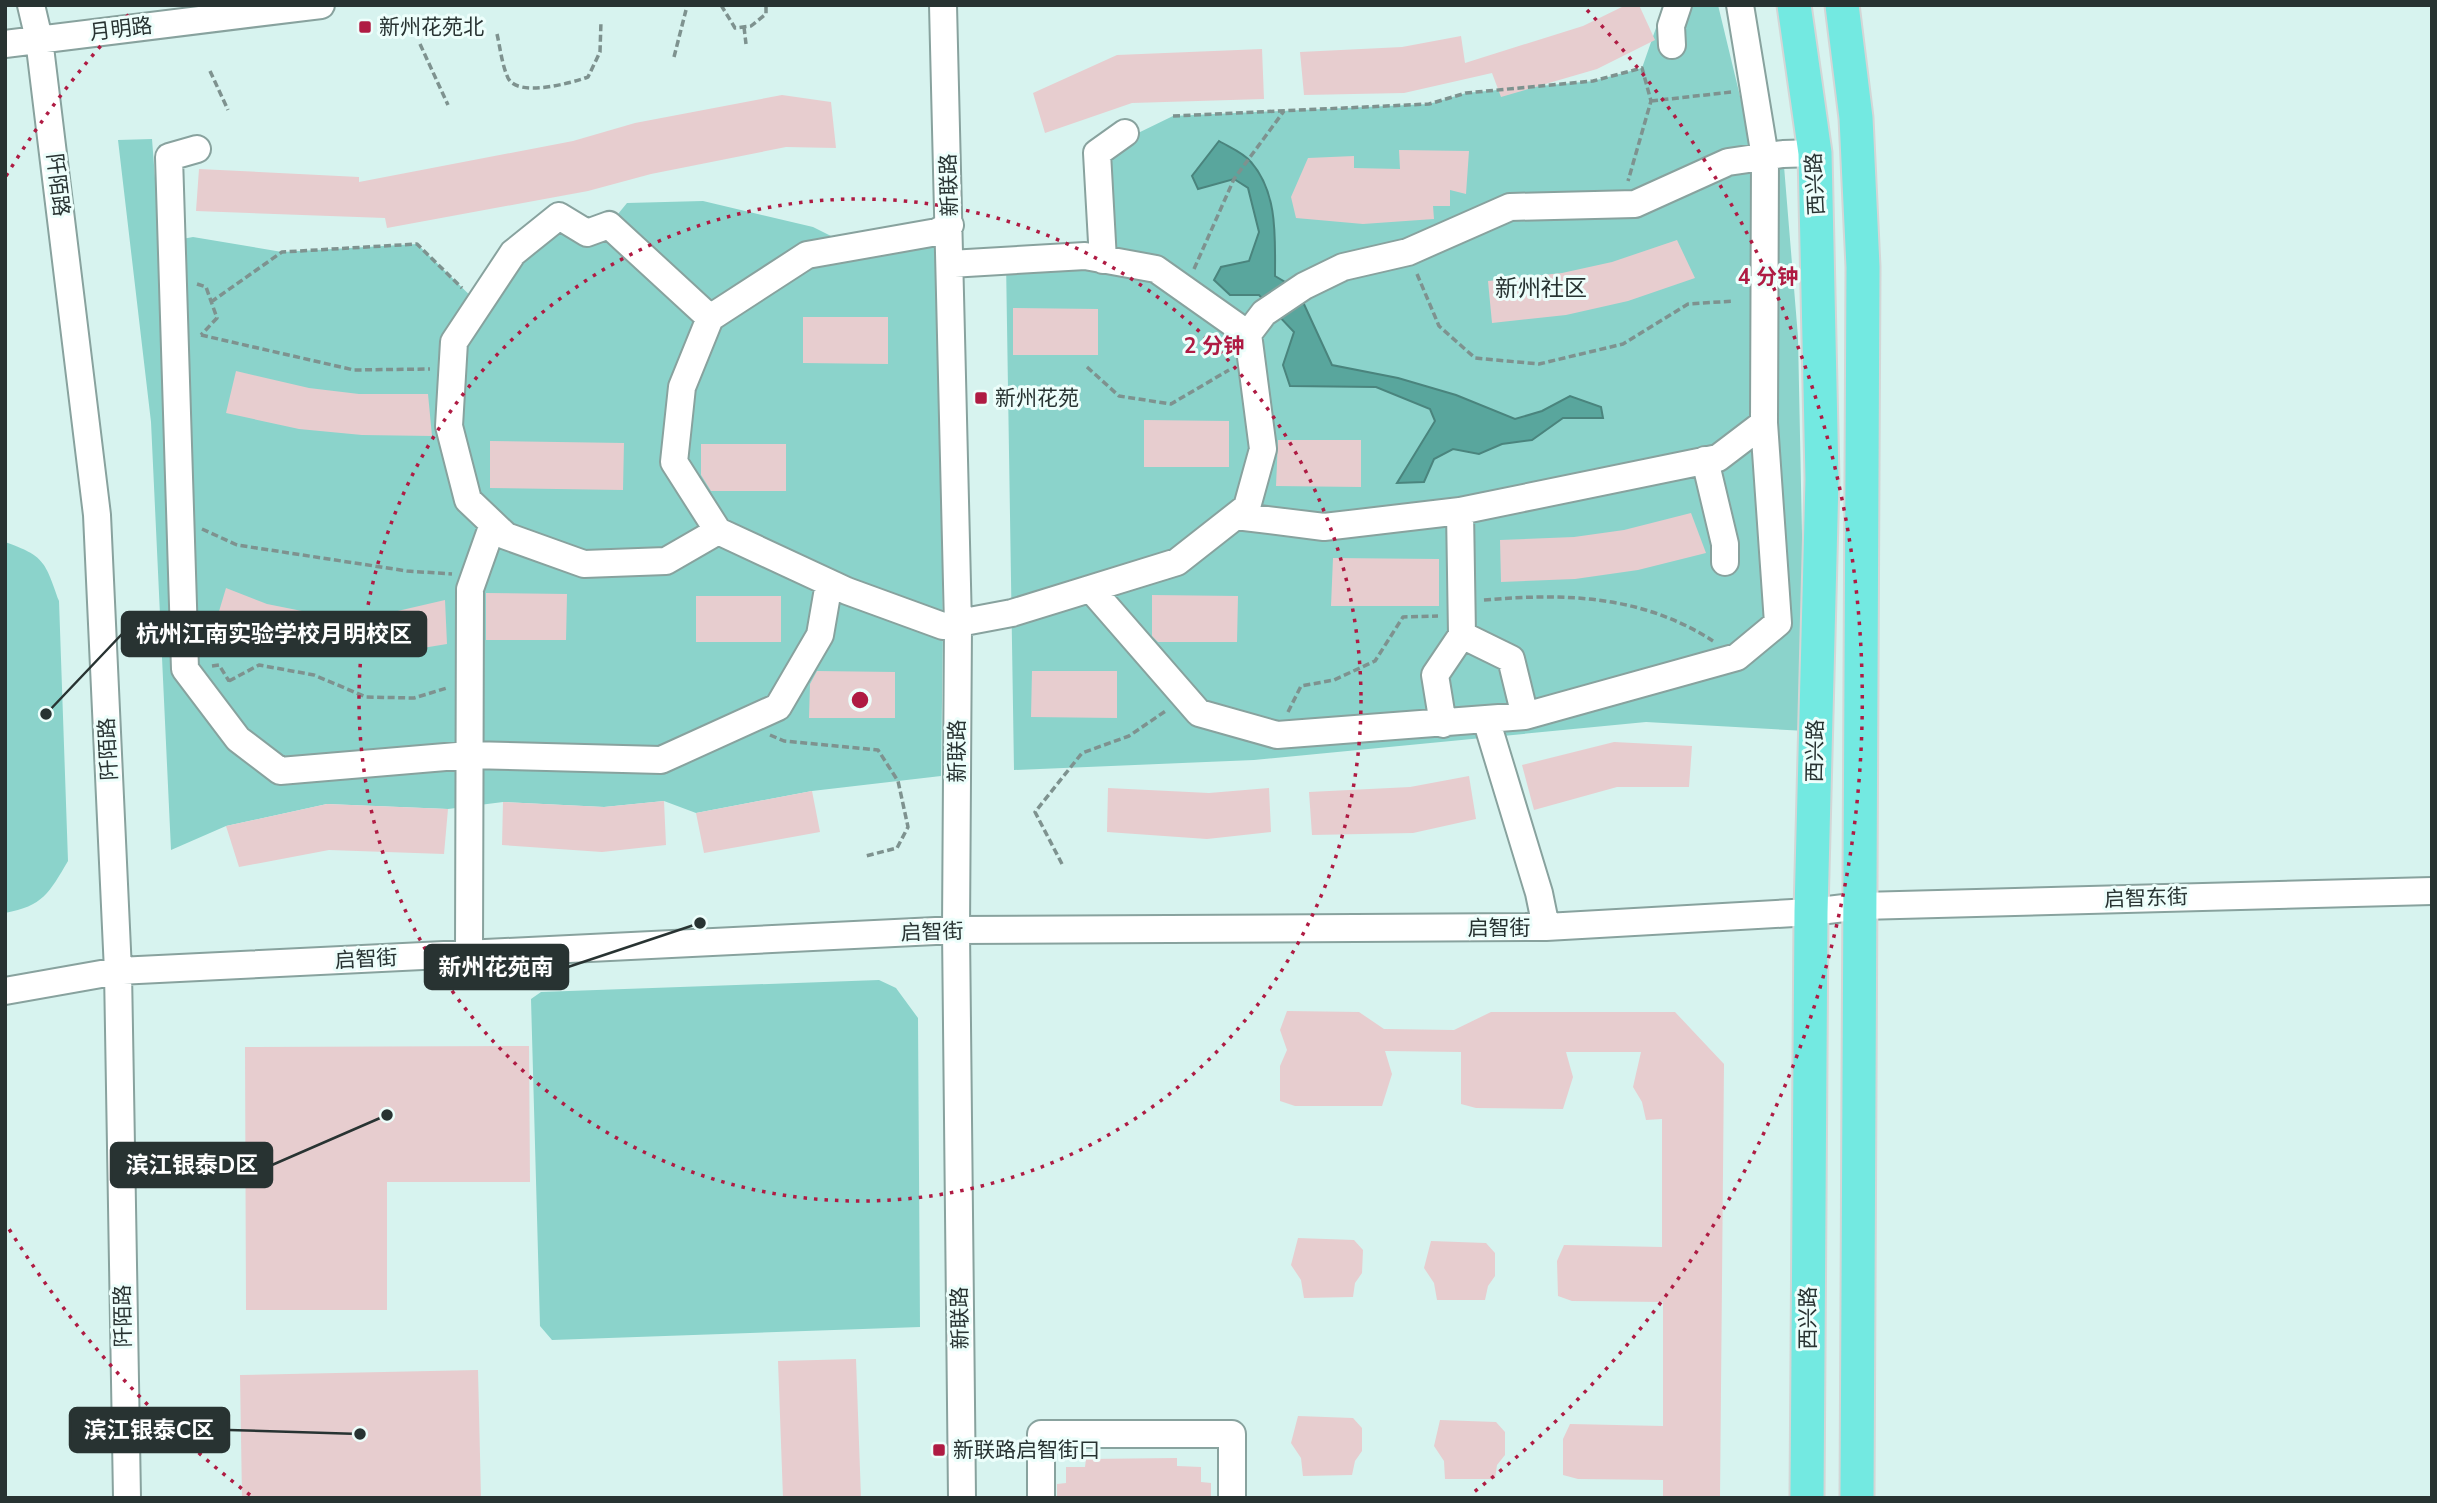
<svg xmlns="http://www.w3.org/2000/svg" width="2437" height="1503" viewBox="0 0 2437 1503" font-family="'Nunito Sans','Noto Sans SC',sans-serif">
	<rect width="100%" height="100%" fill="#d7f3ef"/>
	<path fill="#8bd3cb" d="M1664,5H1718L1745,117L1783,154L1798,337L1806,731L1646,722L1254,760L1014,770L1006,261L1103,259L1097,153L1173,116L1429,104L1466,93L1593,81L1642,68Z
		M152,139L160,243L193,237L282,252L417,244L479,304L559,216L609,225L627,203L703,201L813,227L853,247L937,232L943,626L941,776L812,791L696,813L664,801L604,807L503,802L448,809L327,804L226,826L171,850L151,422L118,140Z
		M5,542C45,556 45,562 59,601L68,861C49,893 43,906 5,913Z
		M879,980L896,988L918,1018L920,1327L552,1340L540,1326L531,999L541,992Z"/>
	<path fill="#59a69d" stroke="#4a847d" stroke-width="2" d="M1219,141C1229,147 1244,153 1251,162C1278,193 1275,237 1275,276L1297,289L1332,365L1398,378L1456,395L1515,419L1542,411L1570,396L1601,407L1603,418H1563L1532,440L1502,444L1479,454L1453,449L1434,459L1424,482L1397,483L1435,421L1430,409L1376,387L1290,386L1283,365L1294,332L1259,295H1230L1214,280L1221,267L1249,261L1259,232L1248,188L1234,179L1198,189L1192,176Z"/>
	<path fill="#e7cdcf" d="M1626,5H1639L1655,40L1597,69L1501,97L1492,73L1404,93L1304,95L1300,52L1402,47L1461,36L1465,63L1583,26Z
		M1262,49L1264,99L1132,103L1045,133L1033,93L1117,55Z
		M782,95L831,102L836,148L786,147L651,174L588,191L387,228L385,218L196,211L199,169L359,177V182L573,141L635,123Z
		M1399,150L1469,151L1466,194L1450,190V206H1433L1434,219L1363,224L1296,218L1291,197L1308,158L1354,156V168L1400,169Z
		M1677,240L1695,278L1628,301L1566,315L1492,323L1488,281L1562,273L1612,262Z
		M1013,308L1098,309V355H1013Z
		M803,317H888V364L803,363Z
		M236,371L309,388L359,394H428L432,436L362,435L299,429L226,413Z
		M1144,420L1229,421V467H1144Z
		M1278,440H1361V487L1276,486Z
		M490,441L624,443L623,490L490,488Z
		M701,444H786V491H711L701,475Z
		M1691,513L1706,553L1638,570L1575,579L1501,582L1500,540L1574,537L1624,530Z
		M1333,558L1439,559V606H1331Z
		M226,588L267,604L312,613L376,616L445,600L447,644L380,655L303,650L257,642L214,628Z
		M486,593L567,594L566,640H486Z
		M1152,595L1238,596L1237,642H1158L1152,636Z
		M696,596H781V642H696Z
		M817,671L895,672V718H809L810,684Z
		M1032,671H1117V718L1031,717Z
		M1614,742L1692,746L1689,787H1617L1534,810L1522,765Z
		M1469,776L1476,819L1413,833L1312,835L1309,792L1410,787Z
		M1108,788L1209,793L1269,788L1271,832L1207,839L1107,832Z
		M812,791L820,832L704,853L696,813Z
		M664,801L666,845L602,852L502,845L503,802L604,807Z
		M327,804L448,809L444,854L329,850L239,867L226,826Z
		M1287,1011L1359,1012L1384,1029L1454,1030L1491,1012H1675L1724,1064L1720,1498H1663V1480L1578,1479L1563,1475V1439L1570,1424L1663,1426V1302L1572,1301L1558,1296L1557,1261L1564,1245L1662,1247V1119L1646,1120L1642,1102L1633,1087L1641,1052H1566L1573,1077L1563,1109L1476,1108L1461,1104V1052L1385,1051L1392,1074L1382,1106H1295L1280,1101V1066L1287,1050L1280,1030Z
		M529,1046L530,1182H387V1310H246L245,1047Z
		M1298,1238L1354,1240L1363,1250L1362,1273L1355,1283L1353,1297L1304,1298L1301,1280L1291,1265Z
		M1431,1241L1486,1243L1495,1253V1276L1488,1286L1485,1300H1437L1434,1283L1424,1268Z
		M856,1359L861,1498H783L778,1361Z
		M478,1370L481,1498H242L240,1375Z
		M1298,1416L1353,1418L1362,1428V1451L1355,1461L1352,1475L1303,1476L1301,1458L1291,1443Z
		M1440,1420L1496,1422L1505,1432V1455L1497,1465L1495,1479H1445L1444,1461L1434,1446Z
		M1177,1458V1466L1201,1467V1482L1211,1483V1498H1057V1484L1066,1483V1467H1085L1086,1459Z"/>
	<g fill="none" stroke-linecap="round" stroke-linejoin="round">
		<defs>
			<path id="minor" d="M31,5L39,39L97,515L118,971L127,1498
				M943,5L958,625L956,930L962,1498
				M5,44L321,5
				M1672,45L1671,26L1678,5
				M197,149L169,157L185,669L238,739L280,771L469,755L661,760L778,707L820,635L829,583
				M950,225L937,232L807,255L710,318L682,387L674,462L718,531L847,591L943,626L1012,613L1177,562L1247,507L1263,449L1248,334L1156,269L1085,256L950,264
				M1103,260L1097,153L1125,133
				M710,318L609,225L587,233L559,216L513,253L454,342L449,426L468,500L506,536L584,564L666,561L718,531
				M1248,334L1264,313L1304,286L1343,267L1408,252L1510,207L1635,204L1728,162L1783,154L1815,153
				M1705,460L1725,544V562
				M1236,516L1324,527L1460,511L1718,458L1764,423L1765,157L1740,5
				M1091,589L1199,713L1277,735L1525,716L1737,657L1778,623L1764,423
				M1462,635L1511,659L1525,716
				M1486,719L1539,893L1546,927
				M1443,724L1435,675L1462,635L1460,511
				M469,954L470,589L493,524
				M5,991L118,971L956,930L1546,927L1811,912L1861,906L2432,891
				M1041,1498V1434H1232V1498"/>
			<path id="major" d="M1794,5L1815,153L1822,479L1811,912L1807,1498
				M1842,5L1856,118L1863,267L1857,1498"/>
		</defs>
		<use href="#minor" stroke="#88a29e" stroke-width="30"/>
		<use href="#major" stroke="#d4d6d6" stroke-width="37"/>
		<path stroke="#7e928f" stroke-width="3.5" stroke-dasharray="7 3.5" stroke-linecap="butt" d="M721,5L735,28L751,26L766,14V5
			M744,27L746,44
			M497,34C500,47 502,65 508,78C518,98 571,83 588,77L600,52L601,21
			M420,44L448,105
			M674,57L686,10
			M210,71L228,110
			M1651,101L1732,92
			M1173,116L1429,104L1466,93L1593,81L1642,68L1651,101L1628,181
			M1194,269L1234,179L1284,111
			M1417,274L1439,326L1475,358L1539,364L1623,344L1688,304L1734,301
			M197,284L206,287L217,318L201,335
			M211,302L282,252L417,244L462,288
			M201,335L354,370L430,369
			M1087,367L1119,396L1171,404L1229,370
			M202,529L237,545L407,571L452,574
			M1484,600C1565,593 1642,595 1713,641
			M212,666L219,665L229,681
			M229,681L259,665L314,675L366,697L414,698L447,688
			M1288,712L1301,686L1334,680L1375,661L1403,617L1438,616
			M770,735L784,741L878,750L898,781L908,827L897,848L866,856
			M1062,864L1035,812L1082,753L1129,736L1167,710"/>
		<use href="#minor" stroke="#fff" stroke-width="26"/>
		<use href="#major" stroke="#73e9e1" stroke-width="33"/>
	</g>
	<g fill="none" stroke="#af1b43" stroke-width="3.5" stroke-dasharray="3.5 7">
		<circle cx="860" cy="700" r="501"/>
		<path d="M250 1495A1002 1002 0 0 1 6 1224M6 176A1002 1002 0 0 1 133 10M1587 10A1002 1002 0 0 1 1470 1495"/>
	</g>
	<g fill="#af1b43" stroke="#edfefb" stroke-width="2.5">
		<rect x="358" y="20" width="14" height="14" rx="3.5"/>
		<rect x="974" y="391" width="14" height="14" rx="3.5"/>
		<rect x="932" y="1443" width="14" height="14" rx="3.5"/>
	</g>
	<g text-anchor="middle" stroke-width="6" stroke-linejoin="round" paint-order="stroke">
		<g font-size="21" fill="#283332" stroke="#edfefb" text-anchor="start">
			<text x="379" y="34">新州花苑北</text>
			<text x="995" y="405">新州花苑</text>
			<text x="953" y="1457">新联路启智街口</text>
		</g>
		<g font-size="21" fill="#283332" stroke="#edfefb">
			<text transform="translate(121 29) rotate(-7)" y="7">月明路</text>
			<text transform="translate(1815 184) rotate(-93)" y="7">西兴路</text>
			<text transform="translate(58 185) rotate(83)" y="7">阡陌路</text>
			<text transform="translate(949 185) rotate(-92)" y="7">新联路</text>
			<text transform="translate(108 749) rotate(-93)" y="7">阡陌路</text>
			<text transform="translate(957 751) rotate(-90)" y="7">新联路</text>
			<text transform="translate(1815 751) rotate(-89)" y="7">西兴路</text>
			<text transform="translate(2146 898) rotate(-2)" y="7">启智东街</text>
			<text x="1499" y="935">启智街</text>
			<text transform="translate(932 932) rotate(-2)" y="7">启智街</text>
			<text transform="translate(366 959) rotate(-3)" y="7">启智街</text>
			<text transform="translate(123 1316) rotate(-91)" y="7">阡陌路</text>
			<text transform="translate(960 1318) rotate(-91)" y="7">新联路</text>
			<text transform="translate(1808 1318) rotate(-90)" y="7">西兴路</text>
		</g>
		<g font-size="23" fill="#283332" stroke="#edfefb">
			<text x="1541" y="296">新州社区</text>
		</g>
	</g>
	<circle cx="860" cy="700" r="10" fill="#af1b43" stroke="#edfefb" stroke-width="3.5"/>
	<g font-size="21" text-anchor="middle" font-weight="bold" fill="#af1b43" stroke="#edfefb" stroke-width="6" stroke-linejoin="round" paint-order="stroke">
		<text x="1768" y="284">4 分钟</text>
		<text x="1214" y="353">2 分钟</text>
	</g>
	<path fill="none" stroke="#283332" stroke-width="2.5" d="M46 714L122 634M700 923L568 967M387 1115L272 1165M360 1434L229 1430"/>
	<g fill="#283332" stroke="#edfefb" stroke-width="2.5">
		<circle cx="46" cy="714" r="7"/>
		<circle cx="700" cy="923" r="7"/>
		<circle cx="387" cy="1115" r="7"/>
		<circle cx="360" cy="1434" r="7"/>
	</g>
	<g fill="#283332" stroke="#283332" stroke-width="2.5">
		<rect x="122" y="612" width="304" height="44" rx="7"/>
		<rect x="425" y="945" width="143" height="44" rx="7"/>
		<rect x="111" y="1143" width="161" height="44" rx="7"/>
		<rect x="70" y="1408" width="159" height="44" rx="7"/>
	</g>
	<g font-size="23" text-anchor="middle" font-weight="bold" fill="#fff">
		<text x="274" y="642">杭州江南实验学校月明校区</text>
		<text x="496" y="975">新州花苑南</text>
		<text x="192" y="1173">滨江银泰D区</text>
		<text x="149" y="1438">滨江银泰C区</text>
	</g>
	<rect width="2437" height="1503" fill="none" stroke="#283332" stroke-width="14"/>
</svg>
